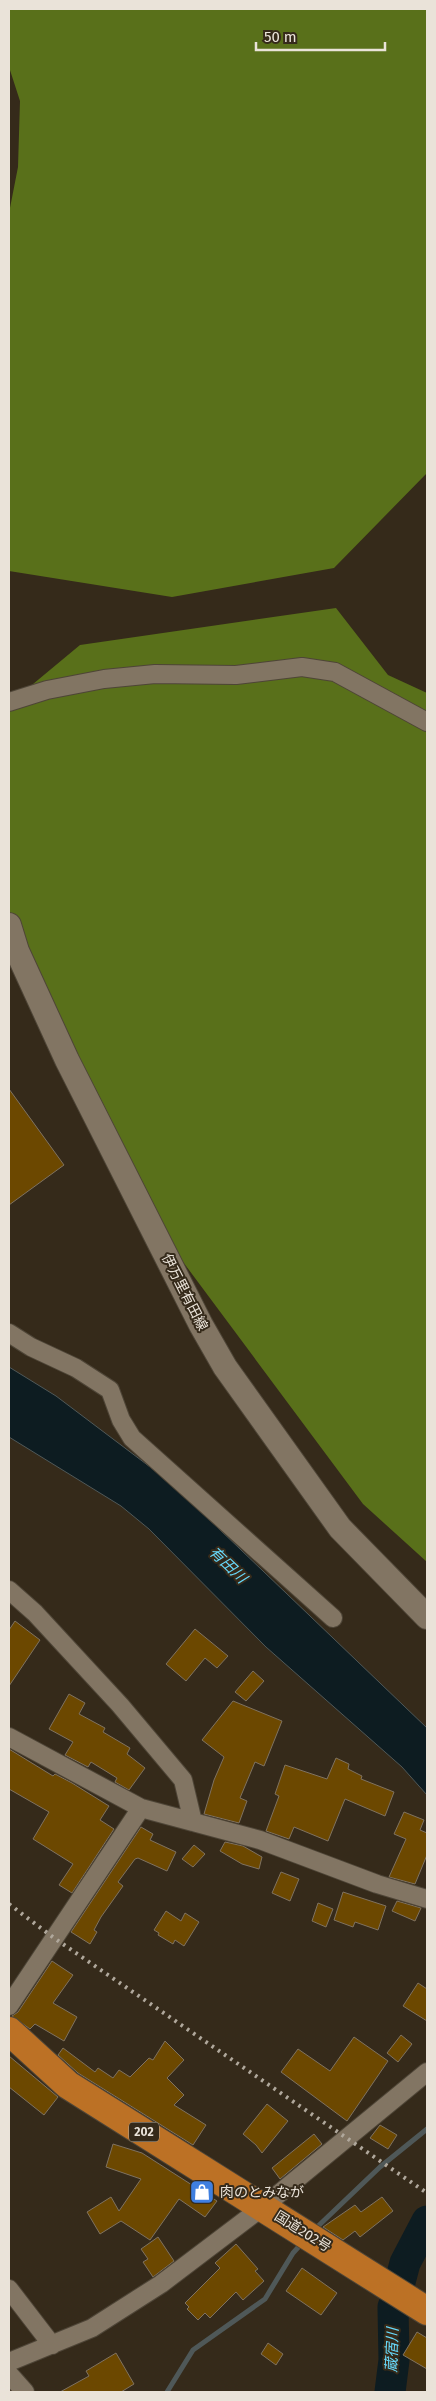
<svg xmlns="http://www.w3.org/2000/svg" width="436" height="2401" viewBox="0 0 436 2401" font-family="'Fira Sans','Noto Sans JP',sans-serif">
	<rect width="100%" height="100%" fill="#352a1a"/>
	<path fill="#59701a" d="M9,9H427V473L334,568L172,597L9,571V213L18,167L20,101L9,67Z
		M336,608L388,675L427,693V1562L363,1504L163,1235L9,962V704L80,645Z"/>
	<path fill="#0d1c21" stroke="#4f5858" d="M9,1367L56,1396L170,1482L427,1728V1795L402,1767L266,1647L149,1529L121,1506L9,1437Z"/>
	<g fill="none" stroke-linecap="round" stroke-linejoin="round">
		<path stroke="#4f5858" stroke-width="5" d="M314,2230L380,2167L427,2129
			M167,2392L193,2350L265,2299L293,2253L303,2242"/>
		<path stroke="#0d1c21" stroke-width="31" d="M400,2282L405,2263L427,2221
			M390,2392L394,2360L393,2307"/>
	</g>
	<path fill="#6c4800" stroke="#7f7260" d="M9,1089L64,1165L9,1205Z
		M15,1621L40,1640L9,1686V1630Z
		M195,1629L228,1656L217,1668L205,1658L186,1681L166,1664Z
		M253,1671L264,1681L246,1701L235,1692Z
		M69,1694L85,1703L79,1714L105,1728L103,1732L130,1748L127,1754L145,1768L129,1790L115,1782L117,1778L91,1762L88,1767L65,1755L73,1742L49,1729Z
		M233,1701L282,1721L264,1766L255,1762L240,1798L247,1801L239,1823L204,1814L214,1780L224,1757L202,1740Z
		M9,1749L53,1776L55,1774L72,1783L109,1806L100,1820L114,1829L72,1893L59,1885L73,1864L33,1839L49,1812L9,1789Z
		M336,1758L349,1764L348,1769L362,1776L361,1779L394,1792L385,1816L345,1799L328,1841L294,1827L289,1839L266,1831L279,1796L275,1794L285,1765L327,1779Z
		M404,1812L424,1820L420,1830L427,1833V1855L415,1884L389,1877L406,1839L394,1834Z
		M141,1827L153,1834L150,1840L176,1852L167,1871L138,1858L135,1859L118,1882L123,1886L101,1917L94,1930L97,1932L90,1944L71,1932Z
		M225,1842L243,1846L262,1857L259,1869L242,1864L220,1851Z
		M194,1845L205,1854L193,1867L182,1859Z
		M281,1872L299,1879L290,1901L272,1893Z
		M343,1892L386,1906L378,1930L355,1922L353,1927L334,1920Z
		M397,1901L421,1908L415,1921L392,1911Z
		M318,1903L333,1909L326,1927L312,1921Z
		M166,1911L181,1921L185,1913L199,1922L184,1946L175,1940L173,1944L158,1935L159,1933L154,1930Z
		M52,1961L73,1975L53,2003L77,2017L64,2041L35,2024L30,2029L12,2016L18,2012Z
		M418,1983L427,1989V2021L403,2006Z
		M401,2035L412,2044L398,2062L387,2053Z
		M354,2037L388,2061L347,2121L281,2072L298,2049L330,2071Z
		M165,2041L184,2060L167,2078L184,2095L174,2105L206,2125L193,2145L78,2073L58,2055L63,2048L95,2072L98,2068L113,2078L119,2070L130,2077L149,2058L153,2060Z
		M9,2056L58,2097L44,2115L9,2087Z
		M267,2104L288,2121L262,2153L256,2145L243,2134Z
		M380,2125L397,2135L388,2149L370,2138Z
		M314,2134L322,2144L280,2179L272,2168Z
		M113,2144L142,2153L217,2201L205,2217L179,2199L150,2240L121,2221L100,2234L87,2212L111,2197L119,2211L141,2179L106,2167Z
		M382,2197L393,2211L360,2237L355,2231L343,2240L323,2227L355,2205L361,2212Z
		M158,2237L174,2261L153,2277L143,2262L148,2259L141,2249Z
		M236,2244L258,2269L255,2271L264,2281L243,2300L236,2292L210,2318L205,2313L198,2320L187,2309L189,2307L185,2303L220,2268L215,2263Z
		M302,2268L337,2293L321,2315L286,2291Z
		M417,2332L427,2338V2369L403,2355Z
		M268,2343L283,2354L276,2365L261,2354Z
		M116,2353L134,2384L121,2392H60L89,2376L86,2371Z"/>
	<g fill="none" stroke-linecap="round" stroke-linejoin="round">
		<defs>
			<path id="street" d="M9,702L47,690L104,679L155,674L236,675L302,667L335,672L427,722
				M9,1333L31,1347L76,1368L110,1390L121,1420L132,1438L333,1618
				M9,1590L35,1613L120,1705L183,1780L193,1822
				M9,1737L141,1808L260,1840L377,1884L427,1899
				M9,2006L141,1808
				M9,2289L52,2345
				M9,2362L92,2328L161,2284L264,2206L427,2072
				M9,2374L25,2392"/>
			<path id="secondary" d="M9,925L17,951L67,1060L201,1325L225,1367L340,1528L427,1617"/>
			<path id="highway" d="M9,2031L68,2085L427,2311"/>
		</defs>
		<use href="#street" stroke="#4e4537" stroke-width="20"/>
		<use href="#secondary" stroke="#4e4537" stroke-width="26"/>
		<use href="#highway" stroke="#4e4537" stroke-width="30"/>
		<use href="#street" stroke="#827563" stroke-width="18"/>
		<use href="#secondary" stroke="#827563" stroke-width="24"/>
		<use href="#highway" stroke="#bc7125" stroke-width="28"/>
		<path stroke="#b0a89c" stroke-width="4" stroke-dasharray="2.5 5" stroke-linecap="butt" d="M9,1904L54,1938L427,2193"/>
	</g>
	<defs>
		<symbol id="shop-square" viewBox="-11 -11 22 22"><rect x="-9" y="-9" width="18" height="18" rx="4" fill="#3f7fe0" stroke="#352a1a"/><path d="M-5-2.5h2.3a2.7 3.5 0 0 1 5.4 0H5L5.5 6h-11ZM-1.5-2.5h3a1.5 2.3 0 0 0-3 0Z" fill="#fff"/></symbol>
	</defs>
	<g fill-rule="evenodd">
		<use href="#shop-square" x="188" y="2178" width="28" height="28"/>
	</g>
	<g text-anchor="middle" stroke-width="4" stroke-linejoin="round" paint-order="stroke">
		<rect fill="#352a1a" stroke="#b4aca0" stroke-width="1" x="129" y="2122.5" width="30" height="19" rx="4"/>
		<g font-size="12" font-weight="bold" fill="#eae3d9">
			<text x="144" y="2136">202</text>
		</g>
		<g font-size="14" fill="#eae3d9" stroke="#352a1a">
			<text transform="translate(185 1292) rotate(63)" y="5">伊万里有田線</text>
			<text transform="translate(303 2231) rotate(32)" y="5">国道202号</text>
		</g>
		<g font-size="14" fill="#eae3d9" stroke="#352a1a" text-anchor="start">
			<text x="220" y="2197">肉のとみなが</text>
		</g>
		<g font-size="15" font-style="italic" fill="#67dafc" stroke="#352a1a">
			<text transform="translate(228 1565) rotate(44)" y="5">有田川</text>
			<text transform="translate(392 2350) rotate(-88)" y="5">蔵宿川</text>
		</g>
	</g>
	<rect width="436" height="2401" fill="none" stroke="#eae3d9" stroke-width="20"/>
	<path d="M256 42v8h129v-8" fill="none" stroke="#eae3d9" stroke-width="2.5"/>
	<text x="264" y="42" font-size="15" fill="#eae3d9" stroke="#352a1a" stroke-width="4" paint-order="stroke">50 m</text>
</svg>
